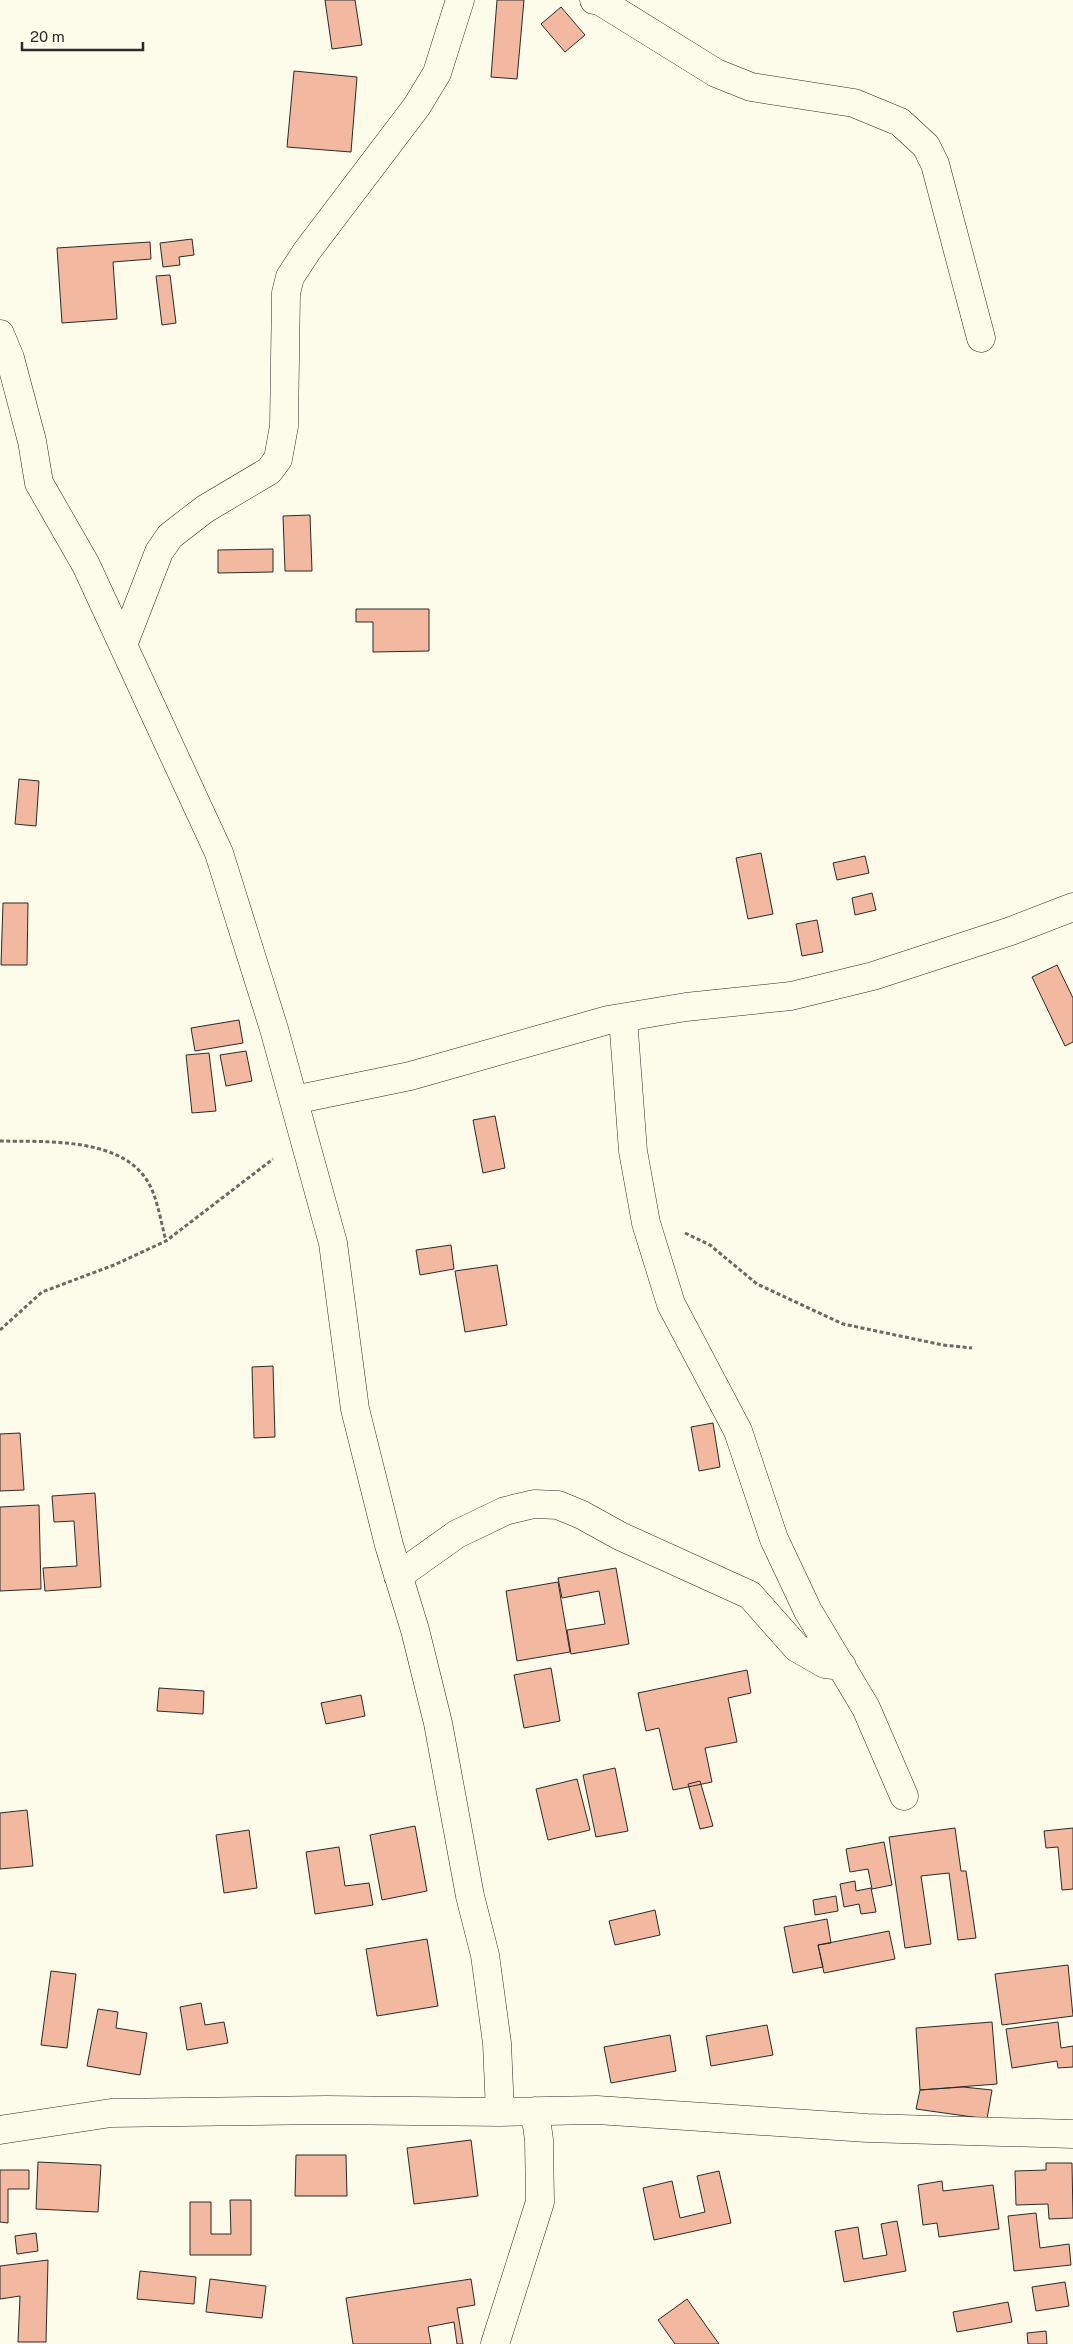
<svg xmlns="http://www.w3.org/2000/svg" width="1073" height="2344" viewBox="0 0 1073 2344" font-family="'Public Sans',sans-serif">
	<rect width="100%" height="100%" fill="#fdfbea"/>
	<path fill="#f2b8a0" stroke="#2b2b2b" d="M325,0H355L362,45L332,49Z
		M497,0H524L517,79L491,77Z
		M561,7L585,35L565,52L541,24Z
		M294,71L357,77L351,152L287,147Z
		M192,239L194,255L179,257L180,265L163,267L160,243Z
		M150,242L151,259L113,262L117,319L62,323L57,248Z
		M170,275L176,323L162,325L156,276Z
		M310,515L312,571H285L283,516Z
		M273,549V572L218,573V550Z
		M356,609H429V651L373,652V622H356Z
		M19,779L39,781L36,826L15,824Z
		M761,853L773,914L748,919L736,858Z
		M865,856L869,873L837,880L833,863Z
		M872,893L876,910L855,915L852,898Z
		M3,903H28L27,965H1Z
		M817,920L823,952L802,956L796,924Z
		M1057,965L1073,998V1042L1065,1046L1032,977Z
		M239,1020L243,1043L195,1051L191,1028Z
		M246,1051L252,1081L226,1086L220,1055Z
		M209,1053L216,1111L192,1113L186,1055Z
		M495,1116L505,1168L483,1173L473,1120Z
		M451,1245L454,1269L420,1275L416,1250Z
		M497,1265L507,1325L465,1332L455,1271Z
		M273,1366L275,1437L254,1438L252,1367Z
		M713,1423L720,1467L699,1471L691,1427Z
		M20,1433L24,1490L0,1491V1434Z
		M95,1493L101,1587L45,1591L43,1568L77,1566L74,1521L54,1522L52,1496Z
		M39,1505L41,1589L0,1591V1507Z
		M616,1568L629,1644L571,1654L567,1630L605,1624L599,1591L562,1598L558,1578Z
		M558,1582L570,1652L517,1661L506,1591Z
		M551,1668L560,1721L524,1728L514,1675Z
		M747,1670L751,1693L728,1698L737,1742L705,1748L712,1782L673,1790L659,1728L646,1731L638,1693Z
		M159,1688L204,1691L203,1714L157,1711Z
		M361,1695L365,1716L326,1724L321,1703Z
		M615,1768L628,1831L596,1837L583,1775Z
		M577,1779L590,1830L548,1840L536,1789Z
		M700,1781L713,1826L700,1829L688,1784Z
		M27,1810L33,1866L0,1869V1813Z
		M415,1826L427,1891L382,1900L370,1835Z
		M955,1828L961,1871H966L976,1938L958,1940L949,1873L921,1876L931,1944L905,1948L889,1837Z
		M1073,1828V1889L1062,1890L1058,1847L1046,1848L1044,1831Z
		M249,1830L257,1888L224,1893L216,1835Z
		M884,1842L892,1885L872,1889L868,1869L850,1872L846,1849Z
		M339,1847L345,1886L369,1883L373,1905L315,1914L306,1852Z
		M855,1881L856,1891L871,1888L876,1912L861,1914L859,1904L844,1907L840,1884Z
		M836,1896L838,1911L815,1915L813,1900Z
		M655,1910L660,1935L615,1945L609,1921Z
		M827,1919L831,1943L818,1945L823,1967L793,1973L784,1927Z
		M889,1931L895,1959L824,1973L818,1945Z
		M427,1939L438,2006L377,2016L366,1949Z
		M1068,1965L1073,2016L1002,2025L995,1974Z
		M51,1971L76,1974L67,2048L41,2045Z
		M201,2003L205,2025L224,2022L228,2043L187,2050L180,2007Z
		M98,2009L118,2012L116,2028L147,2033L140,2075L87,2066Z
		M992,2022L997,2084L920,2090L916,2028Z
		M1058,2022L1061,2048L1073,2046V2067L1058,2068L1057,2061L1012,2068L1006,2029Z
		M767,2025L773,2055L711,2066L706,2036Z
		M670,2035L676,2071L611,2083L604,2047Z
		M963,2087L992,2090L987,2119L916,2109L920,2090Z
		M471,2140L478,2196L414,2204L407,2148Z
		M296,2155H346L347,2196H295Z
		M38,2162L101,2165L98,2212L36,2209Z
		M1046,2163H1072L1073,2218L1049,2219L1048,2204L1016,2205L1015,2171L1046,2170Z
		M0,2170H29V2189H8V2223L0,2222Z
		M719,2171L731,2223L654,2240L643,2188L672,2181L680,2218L705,2212L697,2176Z
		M942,2181L943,2191L993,2185L999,2229L939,2237L937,2223L923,2225L918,2185Z
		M230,2200H251V2255H190V2202H211V2234H231Z
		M1036,2213L1040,2248L1069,2244L1071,2265L1014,2271L1008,2216Z
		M897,2221L906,2271L844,2282L835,2231L858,2227L863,2259L887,2255L881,2224Z
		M36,2233L38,2251L17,2254L15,2236Z
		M48,2260L46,2342H18L20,2296L0,2299V2266Z
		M140,2271L196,2277L194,2304L137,2299Z
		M210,2279L266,2286L262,2318L206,2312Z
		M471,2279L475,2305L457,2308L463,2344H457L454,2322L428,2327L431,2344H353L346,2298Z
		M1065,2282L1069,2306L1036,2311L1032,2287Z
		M687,2299L719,2344H675L658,2320Z
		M1008,2302L1012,2322L957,2332L953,2312Z
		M1046,2331L1047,2344H1028L1027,2333Z"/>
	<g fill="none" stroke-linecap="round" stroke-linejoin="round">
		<defs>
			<path id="minor" d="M594,0L600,1L716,73L751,87L854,103L900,122L926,146L935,164L981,338
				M0,334L10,358L32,441L39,483L86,565L219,853L274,1029L333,1243L355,1409L389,1545L415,1630L438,1723L470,1896L485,1955L497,2043L500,2112
				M123,645L159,552L170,536L205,509L269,471L278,459L284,426L286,293L290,277L307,251L417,106L437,73L460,0
				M623,1018L633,1151L646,1223L671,1304L738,1431L774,1539L808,1611L866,1708L904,1796
				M294,1100L410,1076L608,1020L686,1007L791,996L873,976L1011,931L1073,907
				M398,1576L457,1534L505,1511L534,1504L558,1505L582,1515L620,1536L750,1595L797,1648L825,1664L842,1666
				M0,2130L111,2113L326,2110L500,2112L597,2110L867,2128L1073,2134
				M495,2344L540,2202L539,2140L535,2111"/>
		</defs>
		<use href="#minor" stroke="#2b2b2b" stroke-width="29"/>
		<path stroke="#6a6964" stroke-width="3" stroke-dasharray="4 2.5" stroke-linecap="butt" d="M0,1141C44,1142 118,1137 146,1179C157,1194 161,1223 166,1241
			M685,1233L710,1245L757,1284L843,1324L943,1345L972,1348
			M0,1330L42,1292L114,1265L166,1241L273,1159"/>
		<use href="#minor" stroke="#fdfbea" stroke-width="28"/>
	</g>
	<path d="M22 42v8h121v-8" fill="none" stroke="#2b2b2b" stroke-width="2.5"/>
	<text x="30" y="42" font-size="15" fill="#2b2b2b" stroke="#fdfbea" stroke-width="4" paint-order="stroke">20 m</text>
</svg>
